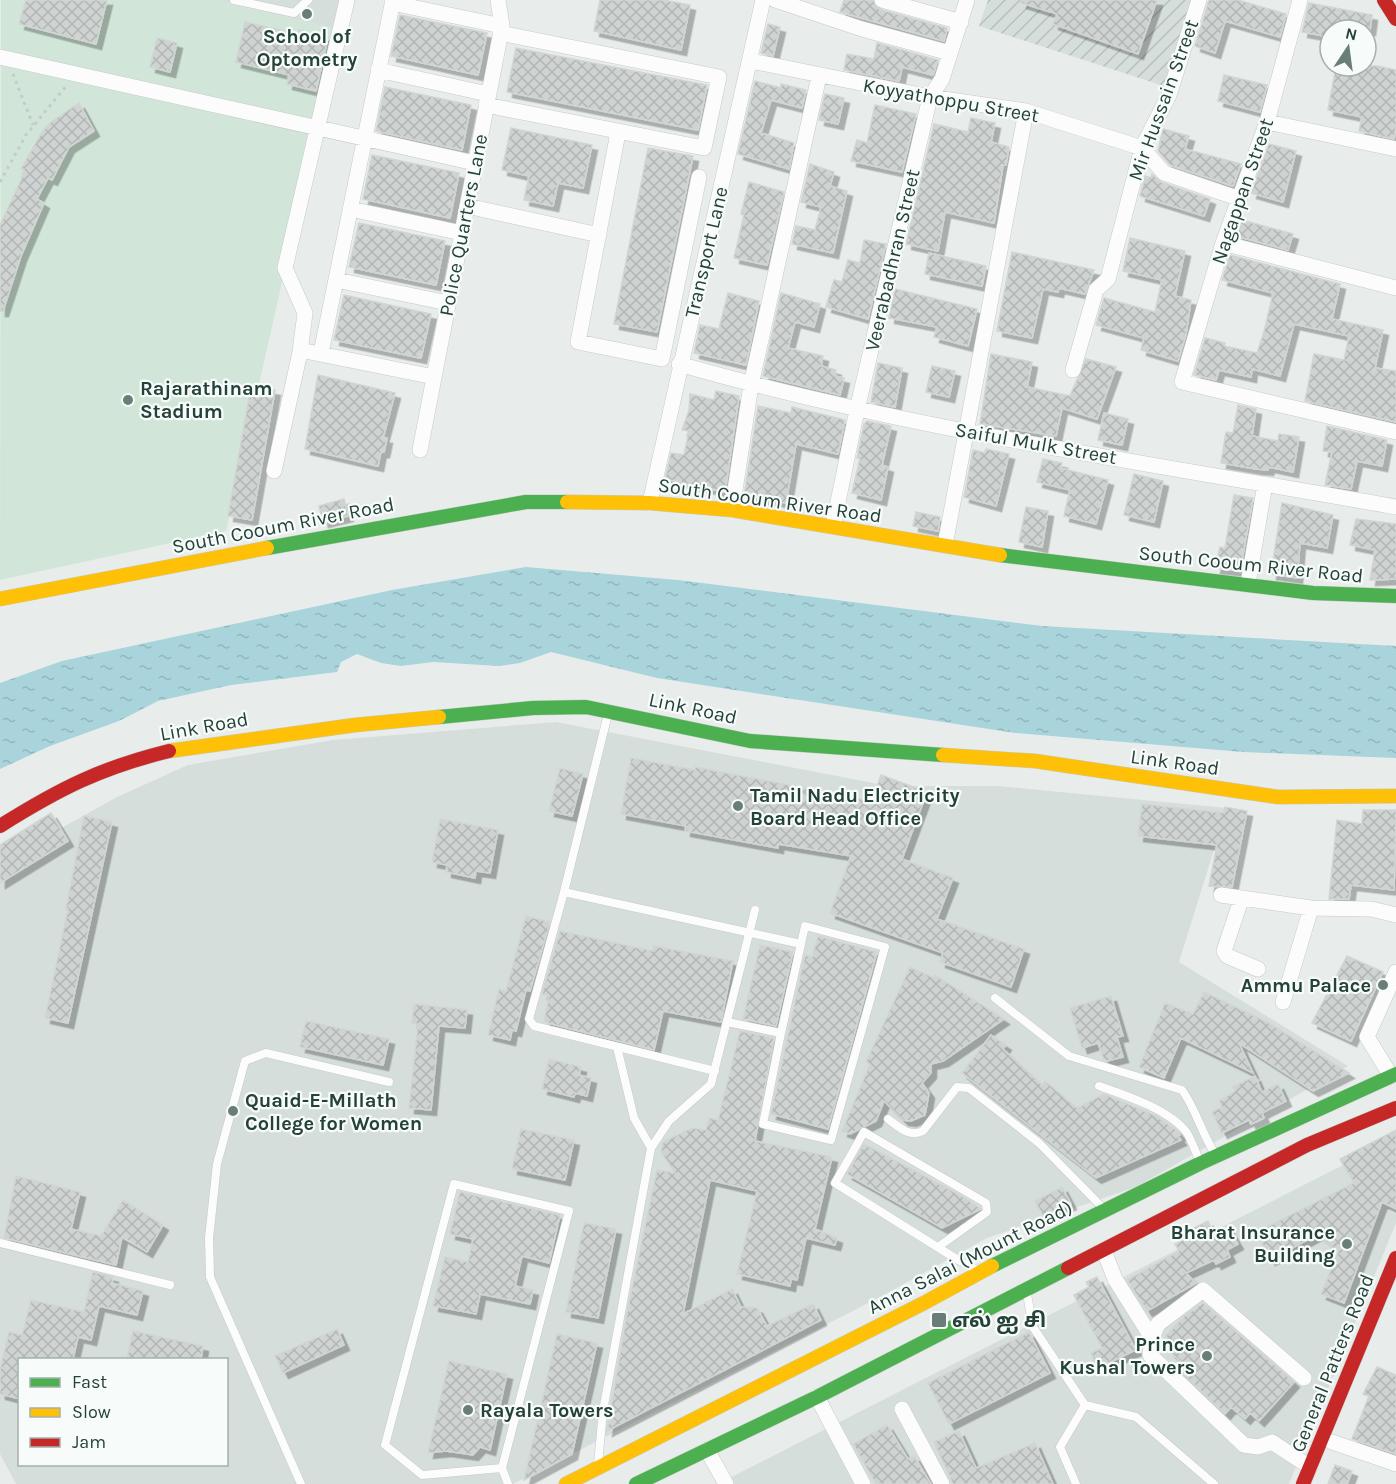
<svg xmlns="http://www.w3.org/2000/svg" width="1396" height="1484" viewBox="0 0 1396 1484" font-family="Karla,'Noto Sans Tamil',sans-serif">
	<defs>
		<pattern id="industrial-furrows" width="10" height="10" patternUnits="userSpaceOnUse" patternTransform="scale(1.5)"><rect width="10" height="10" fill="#d6dedb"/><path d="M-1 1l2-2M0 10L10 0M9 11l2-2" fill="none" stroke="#b8c0bd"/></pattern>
		<pattern id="water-ripples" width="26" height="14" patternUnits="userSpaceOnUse" patternTransform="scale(1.5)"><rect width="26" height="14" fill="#a9d4db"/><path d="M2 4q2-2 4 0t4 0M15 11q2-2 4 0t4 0" fill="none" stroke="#91b7bd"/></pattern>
		<pattern id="building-cross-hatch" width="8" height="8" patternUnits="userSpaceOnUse" patternTransform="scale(1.5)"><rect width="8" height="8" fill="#cfd4d2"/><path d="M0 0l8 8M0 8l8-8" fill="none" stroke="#b2b7b5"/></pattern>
		<filter id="shadow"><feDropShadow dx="5.5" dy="5.5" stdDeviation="0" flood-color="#0004"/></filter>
	</defs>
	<rect width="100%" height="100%" fill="#e8edeb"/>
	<path fill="#d6dedb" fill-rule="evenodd" d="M214,0H343L336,29Z
		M556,722L889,786H998L1227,808L1179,962L1348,1066L1136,1187L987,1238L884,1295L513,1484H16L0,1454V862L117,797L188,765L333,740ZM20,1360H226V1464H20Z
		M1396,1138V1223L1289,1484H718Z"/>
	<path fill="url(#industrial-furrows)" d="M988,0H1195L1167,87L979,26Z"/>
	<path fill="#d1e6d8" d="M1,0H214L336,29L315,136L226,531L0,580Z"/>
	<path fill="url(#water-ripples)" d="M526,567L678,580L1042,626L1396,646V758L1243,752L1015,733L657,678L551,652L520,663L499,666L433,662L401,666L381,663L357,654L341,662L337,672L231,685L158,701L119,721L50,746L0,769V683L62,661L392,590Z"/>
	<path fill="url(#building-cross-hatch)" stroke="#d1d6d4" stroke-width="1.5" filter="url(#shadow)" d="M26,0H107L96,44L19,24Z
		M600,0H664L690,5L681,50L594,31Z
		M844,0H873L879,9L947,28L944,41L840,12Z
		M1022,0H1157L1138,54L1053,24L1057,14L1021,3Z
		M1209,0H1238L1286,14L1280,37L1225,21L1215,53L1195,46Z
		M1309,3L1372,15L1370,30H1330V37L1302,32Z
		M400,15L487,33L478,75L391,56Z
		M245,22L298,34L299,30L328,37L316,91L287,84L289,75L236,62Z
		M768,24L780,27L773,56L761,53Z
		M157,38L177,43L170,72L150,67Z
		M877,43L938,60L933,75L902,67L899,81L844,70L847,54L874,59Z
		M516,48L707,85L698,130L507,92Z
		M1336,66H1377L1396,70V128L1394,139L1359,131L1362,117L1328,110Z
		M1224,75L1267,85L1260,112L1218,101Z
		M755,81L781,88V84L806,90L802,108L771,100L761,133L794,143L789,169L738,154Z
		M385,87L471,105L462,150L376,131Z
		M825,94L844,98L838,124L819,120Z
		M79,103L94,131L69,147L52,180L48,178L37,199L44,203L21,256L3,311H0V225L21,180L24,169H21L42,132L51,122Z
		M875,105L916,114L902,172L851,161L857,140L867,143Z
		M971,118L995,123L991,142L1009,147L1006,165H1003L994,223L945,212L938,251L906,244L934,124L968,132Z
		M511,128L592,145L583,188L558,183L553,206L524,200L529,176L502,170Z
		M1163,129L1189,136L1185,149L1241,164L1233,186L1170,165L1158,151Z
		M1269,144L1296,151L1283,202L1251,193Z
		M648,148L693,156L657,332L614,324Z
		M372,155L459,173L450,218L363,199Z
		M810,164L834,172L830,186L847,191L833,253L792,244L796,226L815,230L821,207L801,202Z
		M1152,174L1161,182L1210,199L1204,216L1140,196L1145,176L1151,178Z
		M749,182L784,192L767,265L734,258L744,215L741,214Z
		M1242,220L1293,234L1288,250L1236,236Z
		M359,223L445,241L436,285L349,267Z
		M1130,238L1185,251L1175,296L1191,300L1186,334L1178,361L1141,350L1144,338L1096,325L1104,298L1155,312L1162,280L1123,271Z
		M864,240L886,244L868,319L826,307L834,280L842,282L848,260L860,263Z
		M1012,252L1094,270L1085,294L1059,288L1058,292L1043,289L1032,338L997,331Z
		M929,253L986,266L982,286L925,274Z
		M1230,255L1340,284L1332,319L1383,330L1375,368L1396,371V422L1305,401L1314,354L1344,360L1349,336L1294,324L1280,376L1252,369L1251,377L1219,370L1216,380L1194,375L1205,338L1225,343L1224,346L1257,353L1264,332L1273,293L1222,280Z
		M895,289L977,309L968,346L934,337L937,327L889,318Z
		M728,293L759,301L746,365L694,353L700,325L719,329Z
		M781,293L820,304L814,327L795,322L788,348L823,356L821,366L836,370L835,376L844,378L840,395L763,376Z
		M344,295L431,314L421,358L334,340Z
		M991,354L1032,362L1027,387L1070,396L1086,359L1116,367L1097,419L1062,408L1056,436L980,424Z
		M878,363L902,368L895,407L871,402Z
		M932,366L955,371L949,397L926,392Z
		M318,375L395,393L383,438H387L384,452L381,451L378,466L305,449Z
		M251,386L275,390L252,520L228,516Z
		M716,391L739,396L725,492L665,479L671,453L684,455L689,431L682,430L689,410L690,394L714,400Z
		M1238,405L1256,409L1252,436L1278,441L1279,434L1299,437L1293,472L1269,467L1268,470L1256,469L1221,463L1226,432L1233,433Z
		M758,406L791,413L792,407L845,420L838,454L796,444L786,503L744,496Z
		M1104,413L1128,419L1122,445L1098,440Z
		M867,421L891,426L882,465L888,467L881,500L852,493L860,458H857L864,424Z
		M1327,426L1387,440L1382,466L1357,461L1351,489L1325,485L1332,452L1323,451Z
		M986,449L1009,454L996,506L964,497L973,450L985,453Z
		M1043,459L1062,463L1060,468L1108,480L1096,524L1064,516L1070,490L1037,482Z
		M1134,474L1163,481L1154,522L1124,515Z
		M1234,495L1253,498L1240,571L1215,568L1220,547L1225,548Z
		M344,499L348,516L323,522L319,506Z
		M1282,503L1333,515L1327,548L1300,543L1297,578L1271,574Z
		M1026,507L1048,511L1042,547L1019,542Z
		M916,512L940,517L938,531L913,526Z
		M1356,519L1396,524V579L1370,580L1375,550L1350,545Z
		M631,758L695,770V767L872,801L881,775L927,792L902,859L953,878L937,919L1024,949L1011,987L940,962L943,953L830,913L851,856L778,844V848L685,831L686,826L621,814Z
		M560,768L583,774L572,816L549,811Z
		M1142,804L1224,813L1225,807L1247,811L1232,887L1209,886L1217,845L1138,836Z
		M1363,810H1396L1394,890L1351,885L1349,899H1329L1337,820L1362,824Z
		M51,813L68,841L0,883V845Z
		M84,816L112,822L68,1023L45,1018L68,909H66Z
		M440,819L498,830L490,873L476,871L475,878L446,872L447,865L432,862Z
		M526,916L550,922L530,991L526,990L516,1031L512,1030L510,1040L488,1035L499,989L506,991Z
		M560,931L653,951L654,946L733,961L721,1022L663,1011L654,1050L544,1022L549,996L542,994Z
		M818,936L877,952L828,1129L771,1114L805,955L812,957Z
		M760,945L793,952L776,1026L743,1019Z
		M1347,956L1383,972L1351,1041L1312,1023Z
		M910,967L934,978L935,975L1004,1019L943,1061L931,1064V1073L922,1083L929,1093L925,1115L911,1121L903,1120L884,1101L876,1121L850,1134L842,1131L870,1064L866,1062Z
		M1204,992L1269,1023L1349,1073L1313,1091L1239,1043L1253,1073L1181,1038L1164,1078L1139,1067L1165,1003L1193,1014Z
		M1111,996L1123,1036L1117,1037L1123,1057L1107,1061L1104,1060L1098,1043L1082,1048L1070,1008Z
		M414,1004L467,1010L465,1028L439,1026L431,1110L409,1108L418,1024L412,1023Z
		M306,1021L389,1039L383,1065L300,1047Z
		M740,1031L774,1038L755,1141L832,1157L815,1229L837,1238L835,1245L806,1238L797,1280L791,1279L790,1286L737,1274L757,1191L710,1180L683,1314L732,1289L741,1307L757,1308L767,1326L813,1304L821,1320L607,1431L628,1308L657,1170L675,1173L661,1152L663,1142L692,1128L706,1130L709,1118L718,1120Z
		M991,1035L1006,1045L1003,1049L1042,1085L1045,1081L1077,1108L1104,1094L1156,1116L1175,1129L1180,1135L1178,1136L1181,1140L1096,1178L962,1073Z
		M549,1059L581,1067L579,1075L591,1078L587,1096L575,1093L574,1097L542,1089Z
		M1255,1076L1262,1092L1278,1084L1286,1101L1262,1113L1264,1118L1258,1121L1251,1124L1249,1120L1222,1133L1212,1112L1222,1107L1219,1101L1235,1091L1233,1087Z
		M521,1129L574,1140L565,1180L512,1169Z
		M1396,1130V1209L1382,1202L1344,1303L1321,1294L1338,1253L1318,1234L1270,1260L1257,1232L1354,1183L1340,1159Z
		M864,1144L960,1195L981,1209L942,1228L847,1174Z
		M16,1176L80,1192L71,1229L101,1236L123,1200L163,1225L147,1252L122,1237L116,1265L4,1238Z
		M1062,1187L1071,1204L1044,1218L1035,1201Z
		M460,1192L560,1215L549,1263L522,1256L515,1286L533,1290L530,1304L480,1294L476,1314L433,1306L445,1257L468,1262L473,1239L450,1234Z
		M1208,1221L1214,1234L1228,1227L1238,1244L1227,1250L1230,1257L1216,1264L1214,1260L1186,1273L1196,1283L1147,1311L1127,1280L1179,1251L1175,1244L1185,1239L1182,1234Z
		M584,1223L616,1229L598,1318L566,1312Z
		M93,1272L113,1277L112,1283L143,1291L137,1315L99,1306L91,1340L78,1337L73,1359H20V1399L0,1394V1370L9,1332L22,1335L31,1300L84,1312Z
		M1097,1277L1136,1350L1098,1368L1091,1353L1102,1348L1074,1295L1089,1287L1086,1282Z
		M1203,1303L1294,1382L1259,1421L1250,1413L1245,1419L1231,1407L1225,1414L1179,1370L1184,1364L1170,1352L1176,1347L1165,1337L1183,1317Z
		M337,1329L344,1345L283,1373L275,1356Z
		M133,1331L203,1346L201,1359L127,1358Z
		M1029,1332L1050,1373L949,1424L928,1383Z
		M557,1334L597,1343L572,1454L524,1480Z
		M449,1361L507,1374L490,1450L480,1447L473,1455L446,1451L428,1453Z
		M1377,1367L1396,1375V1454L1352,1439L1369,1396L1363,1394Z
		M887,1425L908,1459L914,1456L931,1484H876L853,1444Z
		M959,1431L976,1468L1035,1443L1053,1484H953L934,1442Z
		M1335,1465L1352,1471L1347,1484H1328Z"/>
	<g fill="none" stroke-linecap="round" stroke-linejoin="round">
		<defs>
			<path id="lane" d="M234,0L294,13L308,0
				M608,714L564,892L801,944L781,1033
				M564,892L529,1019L534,1026L715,1071
				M995,998L1069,1056L1182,1090C1196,1109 1201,1132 1214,1152
				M727,1022L781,1033L763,1124L831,1140L885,947L805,926L801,944
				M617,1047L634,1118L651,1148
				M1099,1086C1125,1095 1170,1110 1187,1133C1192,1141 1195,1151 1199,1159
				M888,1119C899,1127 909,1138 923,1131L957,1087L969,1088L1039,1143L1102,1207
				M0,1243L170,1285
				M938,1247L987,1212L986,1203L864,1132L835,1183L958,1260L975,1269
				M1027,1294L1033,1327L1085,1405L1060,1447L1076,1484
				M1085,1405L1136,1417L1214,1484
				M598,1464L603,1411L651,1148L669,1121L711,1084L755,910
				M502,1468L422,1475L385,1445L454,1184L569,1211L502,1468L508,1484
				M301,1484L210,1277L209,1238L217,1164L245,1061L266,1053L389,1082"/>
			<path id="street" d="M775,0L862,29L950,53
				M882,0L961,22
				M1300,0L1267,122L1223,243L1182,382L1396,432
				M392,3L502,26
				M0,57L475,163
				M751,61L930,97L1026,111L1142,148L1164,173L1240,199
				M378,70L488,94
				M486,105L704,148L719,77L500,33
				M1267,122L1396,149
				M618,133L578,342L662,359L699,177
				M467,206L599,235
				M350,209L462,233
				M1223,243L1396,288
				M336,280L448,303
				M310,352L434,377
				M321,353L393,0
				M679,364C913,431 1156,464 1396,507
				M1073,370L1096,290L1108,279L1142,148L1169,95L1199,0
				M420,450L502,26L498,0
				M274,471L300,352L305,313L285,268L347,0
				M650,503L763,0
				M732,510L751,385L819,76
				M833,526L857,410L930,97L942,79L967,0
				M945,545L1026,111
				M1248,584L1265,484
				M1221,895L1311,908L1371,909L1396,915
				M1241,900L1224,951L1227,956L1258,969
				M1283,1002L1311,908
				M1391,1076L1367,1037L1396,972
				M1104,1251L1115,1279L1152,1338
				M1304,1378L1203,1290L1158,1324L1152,1338L1150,1355L1244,1445L1258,1447L1272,1442L1310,1467
				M817,1397L863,1484
				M902,1409L942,1484
				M1332,1442L1396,1464
				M707,1450L726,1484"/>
			<path id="fast" d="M267,548L526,502H567
				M1000,555L1313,593L1396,596
				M439,717L533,708L586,707L750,741L943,755
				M992,1266L1201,1163L1396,1074
				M636,1484L817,1397L1068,1268"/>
			<path id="slow" d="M567,502L650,503L732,510L1000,555
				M0,599L267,548
				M169,751L355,725L439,717
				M943,755L1035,761L1278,797L1396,796
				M566,1484L924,1303L992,1266"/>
			<path id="jam" d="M1384,0L1396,19
				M0,826C59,789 100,768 169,751
				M1068,1268L1307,1145L1396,1108
				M1303,1484L1396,1258"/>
		</defs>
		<use href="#lane" stroke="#c5cac8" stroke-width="9"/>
		<use href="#street" stroke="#c5cac8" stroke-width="16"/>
		<use href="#fast" stroke="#c3cbc8" stroke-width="15"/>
		<use href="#slow" stroke="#c3cbc8" stroke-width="15"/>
		<use href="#jam" stroke="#c3cbc8" stroke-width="15"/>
		<path stroke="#c3ccca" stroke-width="3" stroke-dasharray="3 4.5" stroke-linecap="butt" d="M13,74L33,125
			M0,182L26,135L67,85"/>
		<use href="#lane" stroke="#fcfcfc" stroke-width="8"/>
		<use href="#street" stroke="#fcfcfc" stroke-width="15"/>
		<use href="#fast" stroke="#4caf50" stroke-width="14"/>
		<use href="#slow" stroke="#ffc107" stroke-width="14"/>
		<use href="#jam" stroke="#c62828" stroke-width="14"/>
	</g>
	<g fill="#697e78" stroke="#f7fbf9" stroke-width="2">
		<circle cx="307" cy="14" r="6"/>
		<circle cx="128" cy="400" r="6"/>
		<circle cx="738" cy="806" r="6"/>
		<circle cx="1383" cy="985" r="6"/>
		<circle cx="233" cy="1111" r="6"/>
		<circle cx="1347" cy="1244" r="6"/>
		<rect x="931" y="1312" width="16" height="16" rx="3"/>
		<circle cx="1207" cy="1356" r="6"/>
		<circle cx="468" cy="1410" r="6"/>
	</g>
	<g text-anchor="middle" stroke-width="4.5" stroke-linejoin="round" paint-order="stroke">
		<g font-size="20" font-weight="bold" fill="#24423a" stroke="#f7fbf9" text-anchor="start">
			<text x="307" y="43" text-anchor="middle">School of<tspan x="307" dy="23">Optometry</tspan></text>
			<text x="140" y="395">Rajarathinam<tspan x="140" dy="23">Stadium</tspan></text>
			<text x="750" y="802">Tamil Nadu Electricity<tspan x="750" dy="23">Board Head Office</tspan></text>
			<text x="1371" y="992" text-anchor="end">Ammu Palace</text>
			<text x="245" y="1107">Quaid-E-Millath<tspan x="245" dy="23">College for Women</tspan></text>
			<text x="1335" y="1239" text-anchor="end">Bharat Insurance<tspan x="1335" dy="23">Building</tspan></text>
			<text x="952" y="1327">எல் ஐ சி</text>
			<text x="1195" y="1351" text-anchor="end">Prince<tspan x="1195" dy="23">Kushal Towers</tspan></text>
			<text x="480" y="1417">Rayala Towers</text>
		</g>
		<g font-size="20" fill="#24423a" stroke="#f7fbf9">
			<text transform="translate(951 100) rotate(10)" y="7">Koyyathoppu Street</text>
			<text transform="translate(1163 100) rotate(-70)" y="7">Mir Hussain Street</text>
			<text transform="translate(1242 191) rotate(-71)" y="7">Nagappan Street</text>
			<text transform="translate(463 225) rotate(-79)" y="7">Police Quarters Lane</text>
			<text transform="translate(706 252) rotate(-77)" y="7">Transport Lane</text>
			<text transform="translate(892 260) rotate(-77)" y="7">Veerabadhran Street</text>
			<text transform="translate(1036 443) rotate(10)" y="7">Saiful Mulk Street</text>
			<text transform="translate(770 500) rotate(8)" y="7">South Cooum River Road</text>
			<text transform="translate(283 525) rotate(-11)" y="7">South Cooum River Road</text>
			<text transform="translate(1251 564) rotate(6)" y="7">South Cooum River Road</text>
			<text transform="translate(693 708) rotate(12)" y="7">Link Road</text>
			<text transform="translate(204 726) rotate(-10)" y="7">Link Road</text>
			<text transform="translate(1175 762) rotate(8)" y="7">Link Road</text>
			<text transform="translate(970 1257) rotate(-27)" y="7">Anna Salai (Mount Road)</text>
			<text transform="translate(1332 1363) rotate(-68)" y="7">General Patters Road</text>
		</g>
	</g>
	<rect x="18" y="1358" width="210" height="108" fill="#f7fbf9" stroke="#a3b1ad" stroke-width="1.5"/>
	<rect x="30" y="1378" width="30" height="9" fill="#4caf50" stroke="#a3b1ad" stroke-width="1.5"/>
	<text x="72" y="1388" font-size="18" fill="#24423a">Fast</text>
	<rect x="30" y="1408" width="30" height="9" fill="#ffc107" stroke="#a3b1ad" stroke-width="1.5"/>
	<text x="72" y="1418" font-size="18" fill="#24423a">Slow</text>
	<rect x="30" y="1438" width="30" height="9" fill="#c62828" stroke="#a3b1ad" stroke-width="1.5"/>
	<text x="72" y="1448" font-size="18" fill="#24423a">Jam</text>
	<g transform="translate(1348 48) rotate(13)"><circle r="28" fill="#f7fbf9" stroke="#a3b1ad" stroke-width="1.5"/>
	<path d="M0-4.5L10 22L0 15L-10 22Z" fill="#697e78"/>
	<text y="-9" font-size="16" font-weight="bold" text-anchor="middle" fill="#24423a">N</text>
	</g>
</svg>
